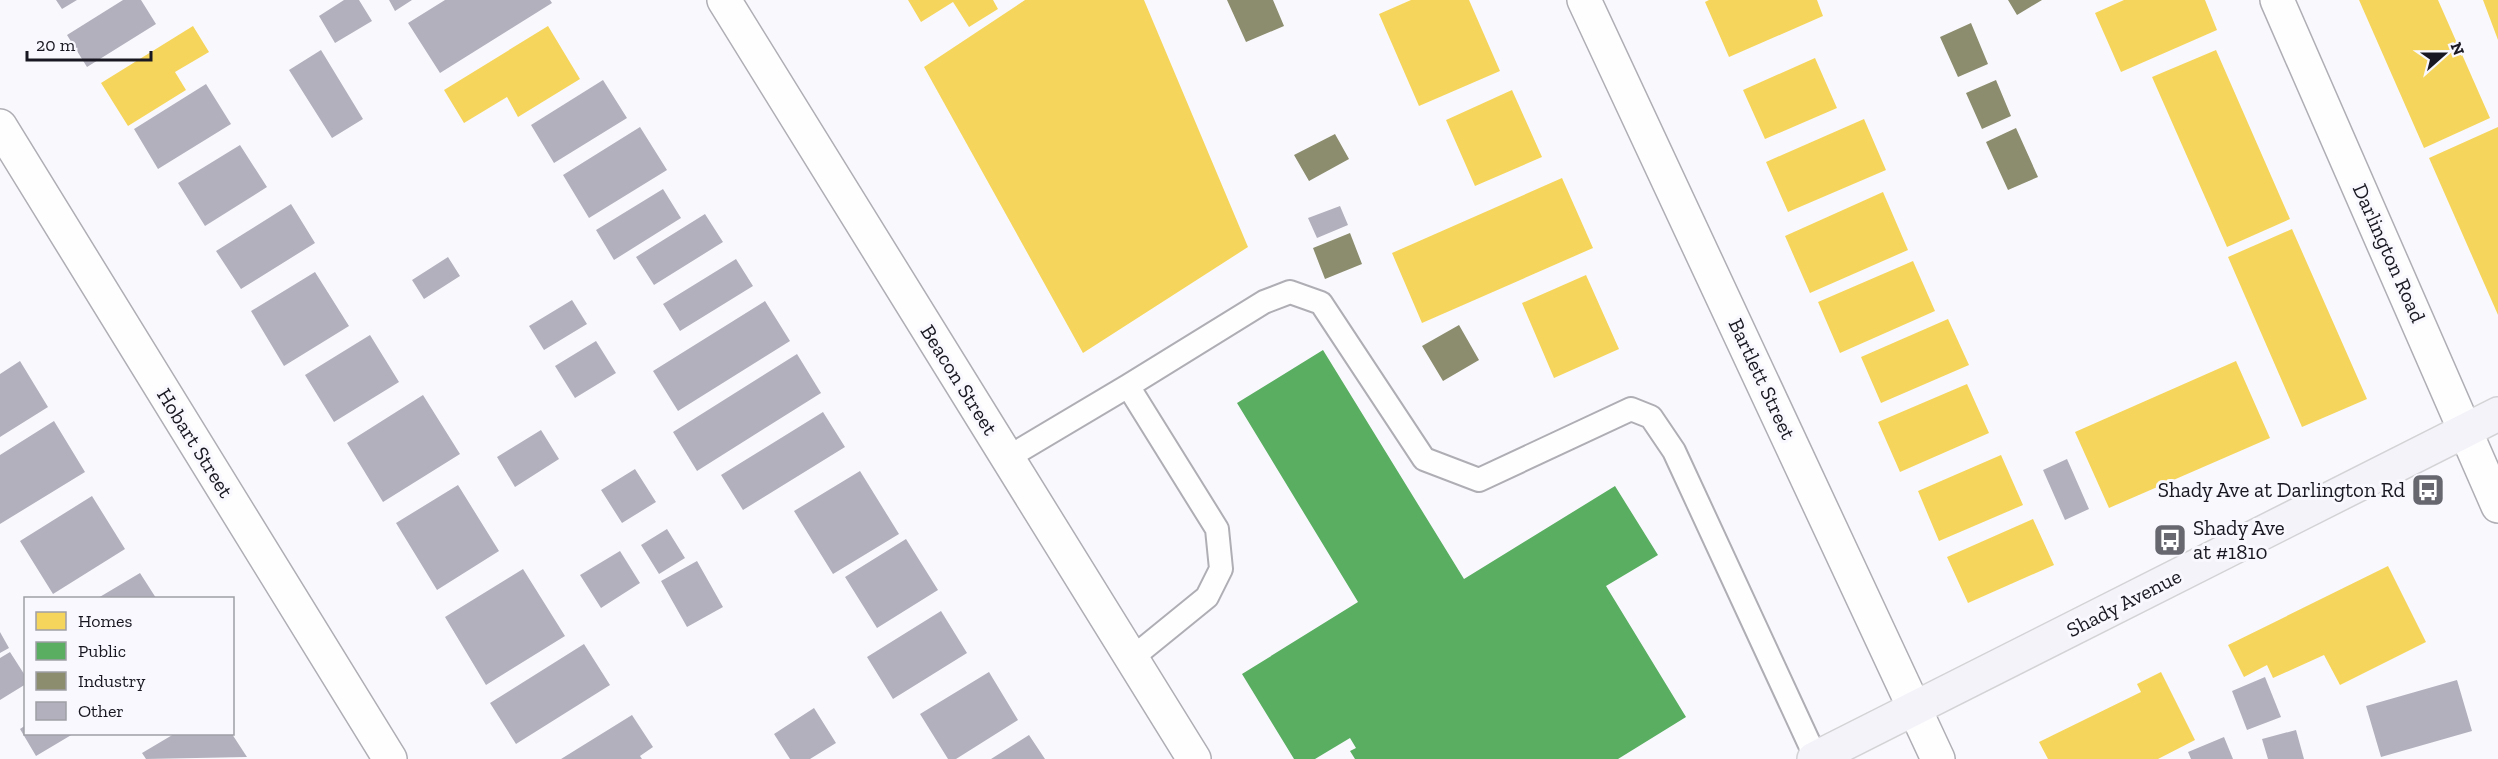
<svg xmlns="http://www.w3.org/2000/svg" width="2498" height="759" viewBox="0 0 2498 759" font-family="'Zilla Slab',serif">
	<rect width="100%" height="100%" fill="#f9f9fd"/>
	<path fill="#f6d55c" d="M908,0H993L998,9L969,27L953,2L921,22Z
		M1025,0H1144L1248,247L1083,353L924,67Z
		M1411,0H1469L1500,71L1419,106L1379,14Z
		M1709,0H1817L1823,16L1729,57L1705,2Z
		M2124,0H2205L2217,30L2121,72L2095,13Z
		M2359,0H2438L2490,118L2424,148Z
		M2483,0H2498V40Z
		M193,26L209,52L175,72L186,90L128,126L101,83Z
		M548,26L580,79L518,117L507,97L464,123L444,90Z
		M2216,50L2290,219L2227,247L2152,77Z
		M1815,58L1837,108L1765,139L1743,90Z
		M1512,90L1542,157L1475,186L1446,120Z
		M1864,119L1886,170L1788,212L1766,162Z
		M2498,127V315L2429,158Z
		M1562,178L1593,248L1422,323L1392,253Z
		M1883,192L1908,250L1810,293L1785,236Z
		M2292,229L2367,399L2302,427L2228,257Z
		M1913,261L1935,311L1840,353L1818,302Z
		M1586,275L1619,349L1554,378L1522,303Z
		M1948,319L1969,365L1881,403L1861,357Z
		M2236,361L2270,438L2109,508L2075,432Z
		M1967,384L1989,433L1900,472L1878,422Z
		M2001,455L2023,505L1939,541L1918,491Z
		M2033,519L2054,565L1968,603L1947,557Z
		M2388,566L2426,642L2340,685L2324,655L2273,678L2267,665L2244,677L2228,645Z
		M2161,672L2195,740L2158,759H2048L2039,742L2141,692L2137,684Z"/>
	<path fill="#5aae61" d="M1323,350L1464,579L1615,486L1658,555L1606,586L1686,717L1618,759H1355L1350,751L1356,748L1350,738L1315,759H1294L1242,674L1358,602L1237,403Z"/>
	<path fill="#8c8c6e" d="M1227,0H1273L1284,26L1246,42Z
		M2008,0H2042L2017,15Z
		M1971,23L1988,64L1958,77L1940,37Z
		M1996,80L2011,116L1982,129L1966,93Z
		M2016,128L2038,177L2008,190L1986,142Z
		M1335,134L1349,159L1309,181L1294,155Z
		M1350,233L1362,264L1325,279L1313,248Z
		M1459,325L1479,360L1443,381L1422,346Z"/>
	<path fill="#b2b0bd" d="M56,0H77L62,9Z
		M123,0H141L156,24L87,67L67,35Z
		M344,0H359L372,21L335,43L319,16Z
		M389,0H412L395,11Z
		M445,0H550L552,3L440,73L408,23Z
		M321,50L363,119L332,138L289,70Z
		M603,80L627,118L554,163L531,125Z
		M206,84L231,124L158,169L134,129Z
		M640,127L667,170L589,218L563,175Z
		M240,145L267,187L205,226L178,183Z
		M663,189L681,218L614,260L596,230Z
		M291,204L315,243L241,289L216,251Z
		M1340,206L1348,225L1317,238L1308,218Z
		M705,214L723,242L654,285L636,257Z
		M448,257L460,276L424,299L412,280Z
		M736,259L753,286L680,331L663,304Z
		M315,272L349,326L284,366L251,311Z
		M572,300L587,324L544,350L529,326Z
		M765,301L790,341L678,411L653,371Z
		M370,335L399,382L334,422L305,375Z
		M596,341L616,373L575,398L555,366Z
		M797,354L821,393L697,471L673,432Z
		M20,361L48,407L0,437V374Z
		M423,395L460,454L383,502L347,443Z
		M823,412L845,447L743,510L721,475Z
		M54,421L85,472L0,524V455Z
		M541,430L559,459L515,487L497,457Z
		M2067,459L2089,509L2065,520L2043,470Z
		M635,469L656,502L622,523L601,490Z
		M860,471L899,534L833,574L794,511Z
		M458,485L499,551L437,590L396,523Z
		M92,496L125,549L53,594L20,541Z
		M667,529L685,558L659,574L641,545Z
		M906,539L938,590L877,628L845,577Z
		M620,551L640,583L601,608L580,575Z
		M697,561L723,607L687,627L661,581Z
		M523,569L565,636L486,685L445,617Z
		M140,573L156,598H98Z
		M941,611L967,653L893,699L867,657Z
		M0,632L9,648L0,653Z
		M584,644L610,685L516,744L490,703Z
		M10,652L26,677V684L0,700V658Z
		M989,672L1018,720L956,759H948L920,714Z
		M2265,677L2281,717L2247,730L2232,691Z
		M2457,680L2472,731L2381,757L2366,706Z
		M814,708L836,743L810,759H790L774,734Z
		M632,715L653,747L640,756L642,759H561Z
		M26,725V734H73L36,756L20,729Z
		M2296,730L2304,759H2268L2262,739Z
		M174,734H232L247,757L146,759L142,753Z
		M1029,735L1045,759H991Z
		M2224,737L2233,759H2191L2188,752Z"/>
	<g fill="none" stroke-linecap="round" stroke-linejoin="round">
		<defs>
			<path id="lane" d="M1128,386L1217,529L1221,569L1207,597L1132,658
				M1007,458L1128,386L1264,302L1290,292L1321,303L1424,459L1479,480L1631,409L1651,417L1674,451L1816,758"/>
			<path id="street" d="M1584,0L1938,759
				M2277,0L2498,506
				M0,126L390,759"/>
			<path id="secondary" d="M724,0L1194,759"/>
			<path id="primary" d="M1814,759L2498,414"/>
		</defs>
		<use href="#lane" stroke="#afaeb5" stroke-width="26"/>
		<use href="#street" stroke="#afaeb5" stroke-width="36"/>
		<use href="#secondary" stroke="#afaeb5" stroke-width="36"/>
		<use href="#primary" stroke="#d3d3d6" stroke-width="36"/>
		<use href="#lane" stroke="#fefeff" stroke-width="22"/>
		<use href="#street" stroke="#fefeff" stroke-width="33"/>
		<use href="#secondary" stroke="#fefeff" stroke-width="33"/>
		<use href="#primary" stroke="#f4f3f9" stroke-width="33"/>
	</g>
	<defs>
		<symbol id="bus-square" viewBox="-11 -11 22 22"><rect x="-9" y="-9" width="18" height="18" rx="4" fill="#67676f" stroke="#f8f8fe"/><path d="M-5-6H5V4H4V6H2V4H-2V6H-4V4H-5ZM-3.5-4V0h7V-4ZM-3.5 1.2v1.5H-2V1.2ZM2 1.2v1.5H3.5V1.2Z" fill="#fff"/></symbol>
	</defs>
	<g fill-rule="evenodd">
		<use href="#bus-square" x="2409" y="471" width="38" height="38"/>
		<use href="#bus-square" x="2151" y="521" width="38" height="38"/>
	</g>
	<g text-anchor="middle" stroke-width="6" stroke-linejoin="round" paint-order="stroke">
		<g font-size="21" fill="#191822" stroke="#f8f8fe">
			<text transform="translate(2389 253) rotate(66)" y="7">Darlington Road</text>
			<text transform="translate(1762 379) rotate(65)" y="7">Bartlett Street</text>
			<text transform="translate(959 380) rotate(58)" y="7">Beacon Street</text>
			<text transform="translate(195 443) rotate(58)" y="7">Hobart Street</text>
			<text transform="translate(2124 603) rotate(-27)" y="7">Shady Avenue</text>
		</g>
		<g font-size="21" fill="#191822" stroke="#f8f8fe" text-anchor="end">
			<text x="2405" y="497">Shady Ave at Darlington Rd</text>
			<text x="2193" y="535" text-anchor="start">Shady Ave<tspan x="2193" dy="24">at #1810</tspan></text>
		</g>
	</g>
	<rect x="24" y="597" width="210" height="138" fill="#f8f8fe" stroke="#9f9ea6" stroke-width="1.5"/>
	<rect x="36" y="612" width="30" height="18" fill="#f6d55c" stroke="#9f9ea6" stroke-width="1.5"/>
	<text x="78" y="627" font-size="18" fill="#191822">Homes</text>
	<rect x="36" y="642" width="30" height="18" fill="#5aae61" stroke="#9f9ea6" stroke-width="1.5"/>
	<text x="78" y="657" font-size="18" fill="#191822">Public</text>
	<rect x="36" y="672" width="30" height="18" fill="#8c8c6e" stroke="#9f9ea6" stroke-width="1.5"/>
	<text x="78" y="687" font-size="18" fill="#191822">Industry</text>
	<rect x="36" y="702" width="30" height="18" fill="#b2b0bd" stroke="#9f9ea6" stroke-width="1.5"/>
	<text x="78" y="717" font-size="18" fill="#191822">Other</text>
	<g transform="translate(2444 54) rotate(69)" stroke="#f8f8fe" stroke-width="4.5" paint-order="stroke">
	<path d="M0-4.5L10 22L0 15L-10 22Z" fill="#191822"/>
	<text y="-9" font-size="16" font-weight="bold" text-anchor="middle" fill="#191822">N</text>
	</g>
	<path d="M27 51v9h124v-9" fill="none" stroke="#191822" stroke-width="3"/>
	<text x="36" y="51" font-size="18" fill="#191822" stroke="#f8f8fe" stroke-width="4.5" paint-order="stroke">20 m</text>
</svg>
